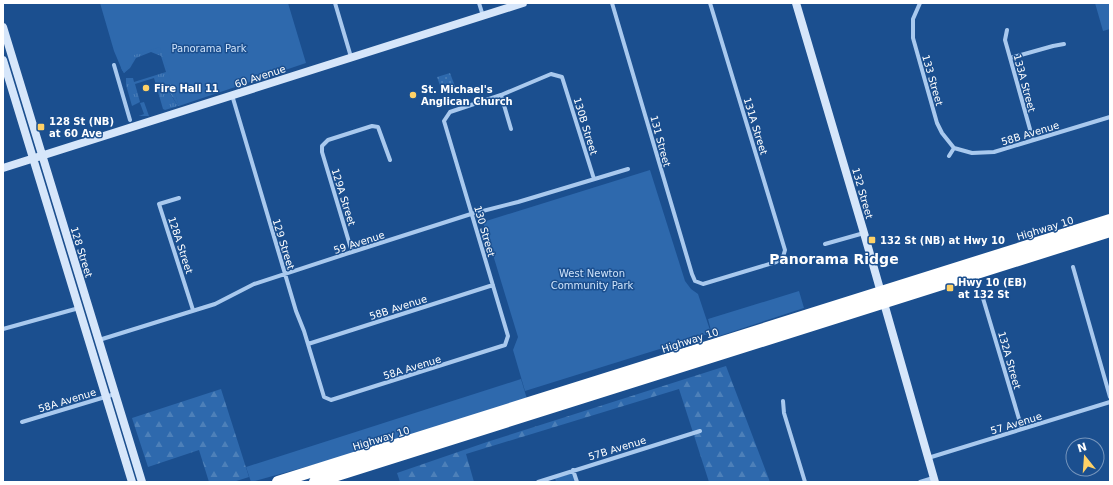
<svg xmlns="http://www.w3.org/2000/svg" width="1113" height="485" viewBox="0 0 1113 485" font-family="'DejaVu Sans',sans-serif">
	<defs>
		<pattern id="grass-tufts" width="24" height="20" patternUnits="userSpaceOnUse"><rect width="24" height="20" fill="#2e69ad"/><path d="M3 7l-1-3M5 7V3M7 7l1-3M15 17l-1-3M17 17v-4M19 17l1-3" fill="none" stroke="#4d80b9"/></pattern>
		<pattern id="forest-firs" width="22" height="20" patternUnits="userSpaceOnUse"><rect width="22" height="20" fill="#2e69ad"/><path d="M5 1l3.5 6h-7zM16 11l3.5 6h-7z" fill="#4d80b9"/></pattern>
		<pattern id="garden-dots" width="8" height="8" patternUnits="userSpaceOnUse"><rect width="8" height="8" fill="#2e69ad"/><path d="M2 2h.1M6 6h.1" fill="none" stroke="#4d80b9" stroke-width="1.8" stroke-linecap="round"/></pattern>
	</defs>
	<rect width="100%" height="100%" fill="#1b4f8f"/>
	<path fill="url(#grass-tufts)" d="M209,42L179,106L173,86L167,89L178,106L165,110L163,109L154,78L135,84L140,102L132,106L126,85V78H133L134,82L166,72L161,56L151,52L136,58L130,68L124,73L121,68L134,48Z
		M144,102L149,116H139L144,114L140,103Z"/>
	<path fill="url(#forest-firs)" d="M173,86L179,106H178L167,88Z
		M726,366L770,482H709L679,389L466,454L474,482H400L397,473L487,442Z
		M221,389L249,477L233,482H209L199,450L148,467L132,418Z"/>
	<path fill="#2e69ad" d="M100,3H288L306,63L179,106L160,47L134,55L133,62L124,73L122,70L114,51Z
		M1095,3H1110V29L1103,31Z
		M650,170L685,281L691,289L698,294L711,333L525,391L513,350L518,337L483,222Z
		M799,291L804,308L713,338L708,319Z
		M521,379L527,399L352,454L251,482L246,467Z
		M573,473L577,482H556L555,478Z"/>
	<path fill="url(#garden-dots)" d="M450,73L456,89L443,94L437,77Z"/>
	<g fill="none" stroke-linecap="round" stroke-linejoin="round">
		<path stroke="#a9c9ee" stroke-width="4" d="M335,3L351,57
			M479,3L483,16
			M612,3L692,274L695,281L703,284L776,262L783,257L785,250L710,3
			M920,3L913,19V38L937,123L942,133L954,148L949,156
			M1007,30L1005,40L1033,140
			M1010,58L1053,46L1064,44
			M114,65L130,120
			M232,95L296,311L304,331L324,397L331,400L505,345L508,336L444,121L450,112L501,95L551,74L562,77L594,179
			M501,95L511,129
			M954,148L972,153L994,152L1110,117
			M179,198L159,204L193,310
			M825,244L864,233
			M352,252L322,152V146L328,140L372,126L378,127L390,160
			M1073,267L1110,397
			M982,295L1022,429
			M3,329L79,308
			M99,340L215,304L254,284L352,252L471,214L518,202L628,169
			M308,344L493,285
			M783,401L784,413L805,482
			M22,422L115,394
			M928,458L1110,402
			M573,470L577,482
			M538,482L700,431
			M920,482L933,478"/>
		<path stroke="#d6e6fa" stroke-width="8" d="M796,3L864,233L935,482
			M3,27L142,482
			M3,60L132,482
			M3,168L523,3"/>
		<path stroke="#fff" stroke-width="12" d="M278,482L1110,220
			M315,482L1110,231"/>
	</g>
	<g fill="#ffd166" stroke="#1b4f8f" stroke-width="1.5">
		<circle cx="146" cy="88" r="4"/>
		<circle cx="413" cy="95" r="4"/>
		<rect x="37" y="123" width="8" height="8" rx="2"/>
		<rect x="868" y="236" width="8" height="8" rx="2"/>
		<rect x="946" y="284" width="8" height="8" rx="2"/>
	</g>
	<g text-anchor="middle" stroke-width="3" stroke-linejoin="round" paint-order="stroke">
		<g font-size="10" fill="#cfe3fa" stroke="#1b4f8f">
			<text x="209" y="52">Panorama Park</text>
			<text x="592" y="277">West Newton<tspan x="592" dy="12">Community Park</tspan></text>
		</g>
		<g font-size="10" fill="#fff" stroke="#1b4f8f">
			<text transform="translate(260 76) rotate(-18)" y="4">60 Avenue</text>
			<text transform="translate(933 80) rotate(74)" y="4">133 Street</text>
			<text transform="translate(1025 83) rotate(75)" y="4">133A Street</text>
			<text transform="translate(586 126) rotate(73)" y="4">130B Street</text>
			<text transform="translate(756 126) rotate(73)" y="4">131A Street</text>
			<text transform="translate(1030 133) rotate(-17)" y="4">58B Avenue</text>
			<text transform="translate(661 141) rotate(75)" y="4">131 Street</text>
			<text transform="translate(863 193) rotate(74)" y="4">132 Street</text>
			<text transform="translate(344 197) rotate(73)" y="4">129A Street</text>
			<text transform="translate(1045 228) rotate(-17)" y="4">Highway 10</text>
			<text transform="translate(485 231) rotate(74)" y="4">130 Street</text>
			<text transform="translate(359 242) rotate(-18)" y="4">59 Avenue</text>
			<text transform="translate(284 244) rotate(73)" y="4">129 Street</text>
			<text transform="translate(181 245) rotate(72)" y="4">128A Street</text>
			<text transform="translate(82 252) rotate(73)" y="4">128 Street</text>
			<text transform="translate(398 307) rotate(-18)" y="4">58B Avenue</text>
			<text transform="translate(690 340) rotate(-18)" y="4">Highway 10</text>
			<text transform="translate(1010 360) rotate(74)" y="4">132A Street</text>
			<text transform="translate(412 367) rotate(-17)" y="4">58A Avenue</text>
			<text transform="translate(67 400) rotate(-17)" y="4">58A Avenue</text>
			<text transform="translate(1016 423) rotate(-17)" y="4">57 Avenue</text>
			<text transform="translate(381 438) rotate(-17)" y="4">Highway 10</text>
			<text transform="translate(617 448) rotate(-17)" y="4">57B Avenue</text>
		</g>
		<g font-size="10" font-weight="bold" fill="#fff" stroke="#1b4f8f" text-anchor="start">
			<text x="154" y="92">Fire Hall 11</text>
			<text x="421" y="93">St. Michael's<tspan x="421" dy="12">Anglican Church</tspan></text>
			<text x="49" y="125">128 St (NB)<tspan x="49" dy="12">at 60 Ave</tspan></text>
			<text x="880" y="244">132 St (NB) at Hwy 10</text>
			<text x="958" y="286">Hwy 10 (EB)<tspan x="958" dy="12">at 132 St</tspan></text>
		</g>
		<g font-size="14" font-weight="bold" fill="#fff" stroke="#1b4f8f">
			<text x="834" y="264">Panorama Ridge</text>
		</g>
	</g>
	<rect width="1113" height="485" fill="none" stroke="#ffffff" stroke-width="8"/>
	<g transform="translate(1085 457) rotate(343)"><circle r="19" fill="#1b4f8f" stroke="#7695bc"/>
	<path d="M0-3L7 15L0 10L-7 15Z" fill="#ffd166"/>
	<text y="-6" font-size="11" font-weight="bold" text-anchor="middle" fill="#ffffff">N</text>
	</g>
</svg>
